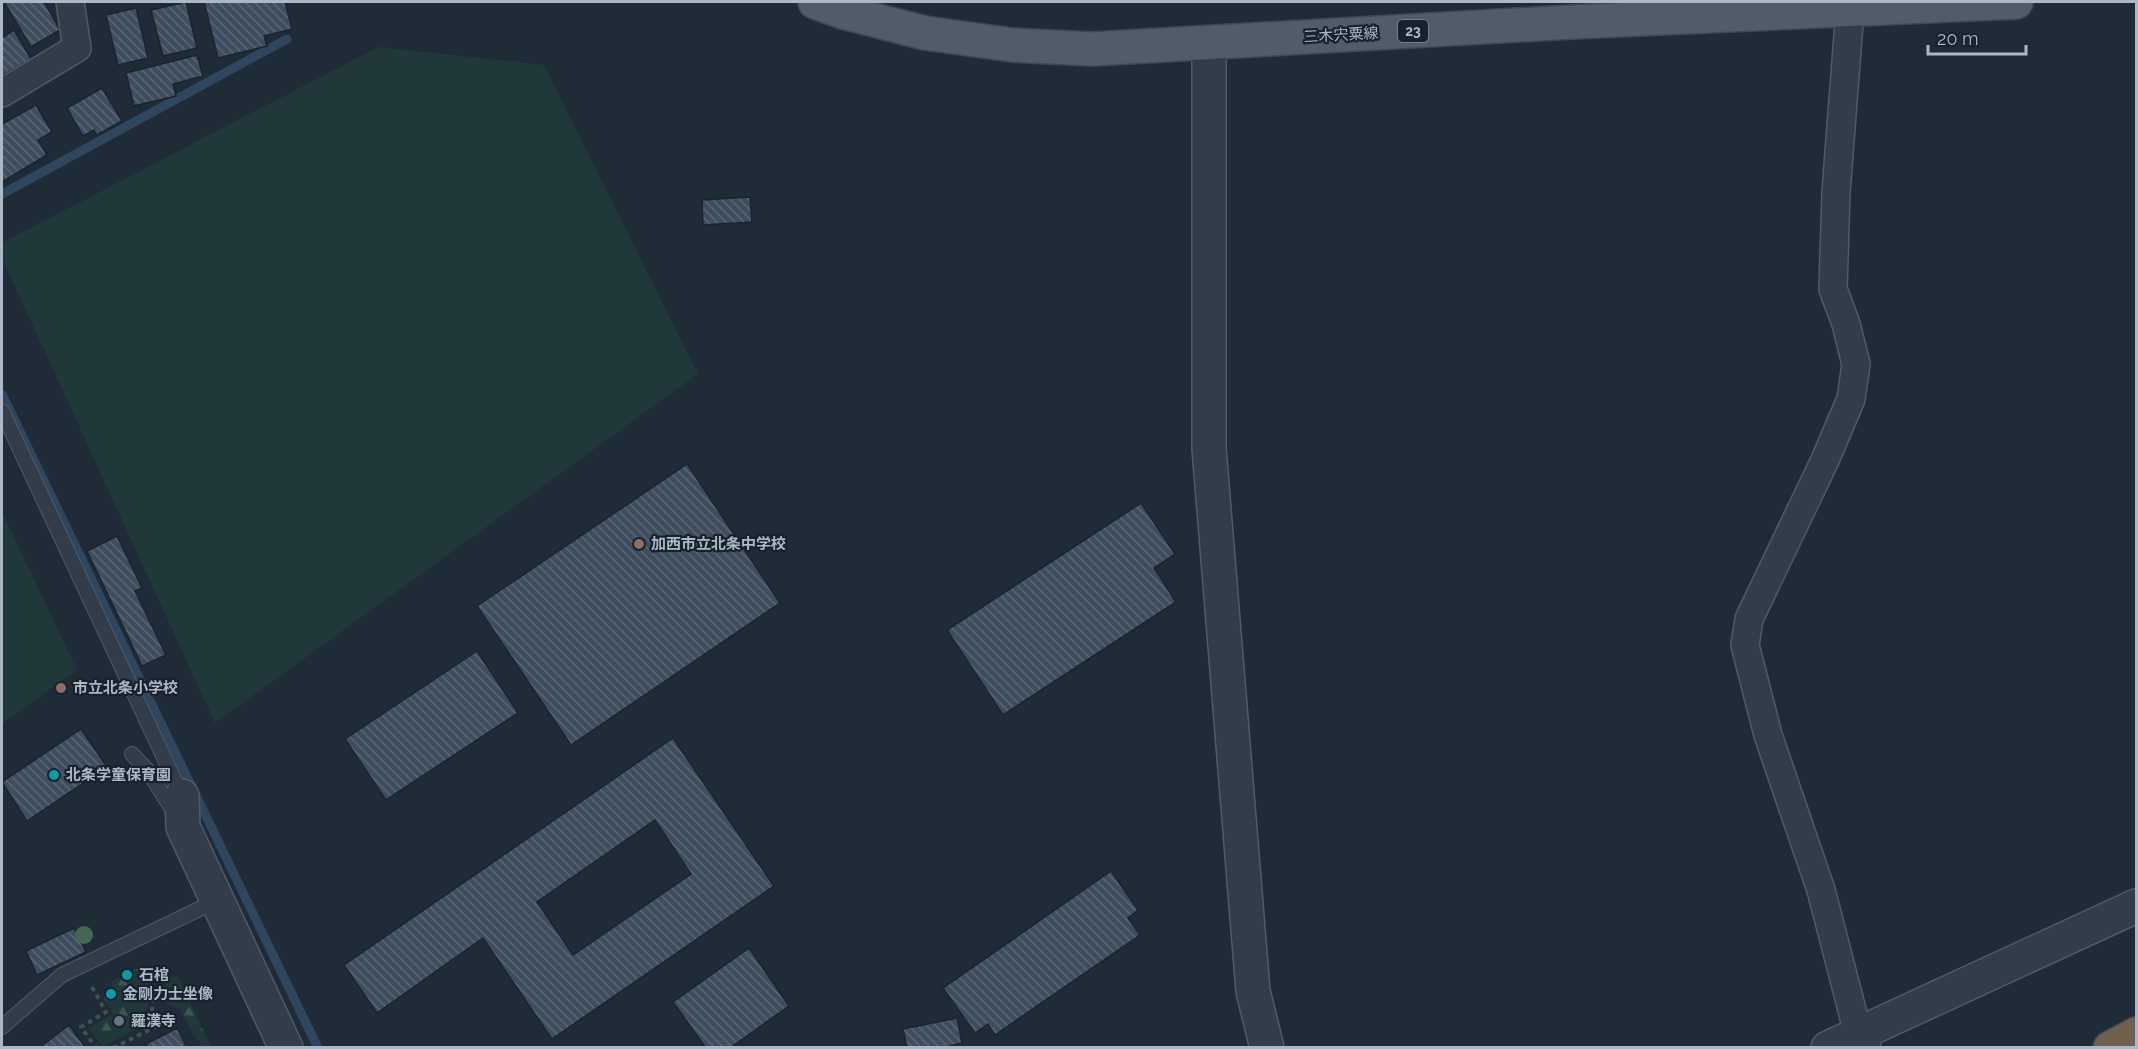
<svg xmlns="http://www.w3.org/2000/svg" width="2138" height="1049" viewBox="0 0 2138 1049" font-family="Raleway,'Noto Sans JP',sans-serif">
	<defs>
		<pattern id="forest-firs" width="22" height="20" patternUnits="userSpaceOnUse" patternTransform="scale(1.5)"><rect width="22" height="20" fill="#203839"/><path d="M5 1l3.5 6h-7zM16 11l3.5 6h-7z" fill="#3e5354"/></pattern>
		<pattern id="building-back-hatch" width="6" height="6" patternUnits="userSpaceOnUse" patternTransform="scale(1.5)"><rect width="6" height="6" fill="#3f4e5e"/><path d="M-1 5l2 2M0 0l6 6M5-1l2 2" fill="none" stroke="#586574"/></pattern>
	</defs>
	<rect width="100%" height="100%" fill="#1f2c38"/>
	<path fill="#203839" d="M378,47L544,65L698,374L215,723L2,258V243Z
		M2,512L77,670L2,724Z"/>
	<path fill="url(#forest-firs)" d="M143,966C154,989 148,1000 144,1024L103,1047L89,1028L113,1014L104,997L107,992L113,989L111,982Z
		M172,977H178L211,1047H203L191,1031L181,1010L166,1002C162,991 162,984 172,977Z"/>
	<g fill="none" stroke-linecap="round" stroke-linejoin="round">
		<path stroke="#2f465f" stroke-width="9" d="M2,194L287,39
			M2,394L318,1048"/>
	</g>
	<path fill="url(#building-back-hatch)" stroke="#1a242f" stroke-width="1.5" fill-rule="evenodd" d="M4,2H44L60,30L31,47Z
		M186,2L197,48L163,56L151,10Z
		M204,2H285L292,29L264,36L267,46L218,58Z
		M136,8L148,58L118,65L106,15Z
		M14,30L31,59L2,76V38Z
		M197,55L203,76L173,84L176,96L134,106L126,73Z
		M102,88L122,121L97,135L94,130L83,136L67,108Z
		M36,105L52,132L38,140L47,155L2,182V124Z
		M750,197L752,222L703,225L702,200Z
		M687,464L780,603L571,745L477,606Z
		M1141,503L1175,554L1154,568L1176,602L1003,715L947,630Z
		M117,536L142,588L135,591L166,655L142,666L87,551Z
		M477,651L518,713L386,800L345,739Z
		M81,729L107,767L27,821L2,782Z
		M673,738L774,886L552,1039L483,938L377,1013L344,965ZM655,820L691,874L573,955L537,902Z
		M1111,871L1138,910L1128,918L1140,935L995,1035L988,1024L975,1033L943,988Z
		M74,928L86,952L37,975L26,951Z
		M749,948L789,1006L730,1048H706L673,1002Z
		M957,1018L962,1043L942,1048H907L903,1029Z
		M69,1025L86,1048H39Z
		M177,1028L187,1048H148L146,1044Z"/>
	<g fill="none" stroke-linecap="round" stroke-linejoin="round">
		<defs>
			<path id="service" d="M2,411L182,796
				M132,754L148,771L174,812
				M2,1027L62,975L216,901"/>
			<path id="minor" d="M1850,10L1836,192L1833,289L1846,324L1856,364L1851,399L1825,460L1749,619L1745,645L1768,735L1821,890L1858,1033L1867,1048
				M2,93L77,48L70,2"/>
			<path id="tertiary" d="M1209,43V448L1253,991L1267,1048
				M182,796L183,827L286,1048
				M1828,1048L2136,906"/>
			<path id="primary" d="M815,2L843,12L925,33L1012,45L1092,49L1572,22L2016,2"/>
			<path id="motorway" d="M2110,1048L2136,1034"/>
		</defs>
		<use href="#service" stroke="#505b67" stroke-width="16"/>
		<use href="#minor" stroke="#505b67" stroke-width="30"/>
		<use href="#tertiary" stroke="#505b67" stroke-width="36"/>
		<use href="#primary" stroke="#3f4955" stroke-width="36"/>
		<use href="#motorway" stroke="#3d4853" stroke-width="36"/>
		<path stroke="#3b5454" stroke-width="4" stroke-dasharray="4.5 4.5" stroke-linecap="butt" d="M92,987L106,1012L81,1027L96,1048
			M148,1029L157,986
			M113,1048L169,1020"/>
		<use href="#service" stroke="#323d49" stroke-width="14"/>
		<use href="#minor" stroke="#323d49" stroke-width="27"/>
		<use href="#tertiary" stroke="#323d49" stroke-width="33"/>
		<use href="#primary" stroke="#505c69" stroke-width="33"/>
		<use href="#motorway" stroke="#6f604f" stroke-width="33"/>
	</g>
	<circle fill="#446754" cx="84" cy="935" r="9"/>
	<g fill="#8d6e63" stroke="#18222d" stroke-width="2">
		<circle cx="639" cy="544" r="6"/>
		<circle cx="61" cy="688" r="6"/>
	</g>
	<g fill="#0f9aa8" stroke="#18222d" stroke-width="2">
		<circle cx="54" cy="775" r="6"/>
		<circle cx="127" cy="975" r="6"/>
		<circle cx="111" cy="994" r="6"/>
	</g>
	<circle fill="#6b7280" stroke="#18222d" stroke-width="2" cx="119" cy="1021" r="6"/>
	<g text-anchor="middle" stroke-width="4.5" stroke-linejoin="round" paint-order="stroke">
		<rect fill="#18222d" stroke="#808b98" stroke-width="1.5" x="1398" y="20" width="30" height="22" rx="4.5"/>
		<g font-size="14" font-weight="bold" fill="#acb8c6">
			<text x="1413" y="36">23</text>
		</g>
		<g font-size="15" fill="#acb8c6" stroke="#18222d">
			<text transform="translate(1341 35) rotate(-3)" y="5">三木宍粟線</text>
		</g>
		<g font-size="15" font-weight="bold" fill="#acb8c6" stroke="#18222d" text-anchor="start">
			<text x="651" y="549">加西市立北条中学校</text>
			<text x="73" y="693">市立北条小学校</text>
			<text x="66" y="780">北条学童保育園</text>
			<text x="139" y="980">石棺</text>
			<text x="123" y="999">金剛力士坐像</text>
			<text x="131" y="1026">羅漢寺</text>
		</g>
	</g>
	<rect width="2138" height="1049" fill="none" stroke="#acb8c6" stroke-width="6"/>
	<path d="M1928 45v9h98v-9" fill="none" stroke="#acb8c6" stroke-width="3"/>
	<text x="1937" y="45" font-size="18" fill="#acb8c6" stroke="#18222d" stroke-width="4.5" paint-order="stroke">20 m</text>
</svg>
